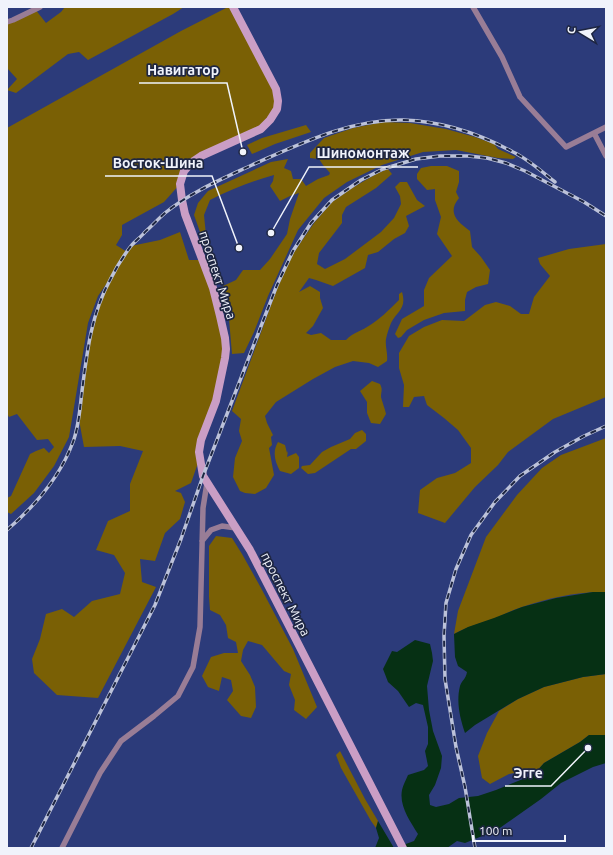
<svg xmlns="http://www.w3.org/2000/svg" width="613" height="855" viewBox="0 0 613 855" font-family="Ubuntu,sans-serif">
	<rect width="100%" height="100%" fill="#2c3b7a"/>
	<path fill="#7a6005" d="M65,7H184L173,14L88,60L79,52L68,54L16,93L7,90L17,79L7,68V22L35,9L46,23L61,12Z
		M228,7H233L278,101L270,120L192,162L180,184L164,202L122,225V235L116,245L127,252L131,246L160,240L180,232L189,260H202L226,349L199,460L191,483L175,491L181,493L185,502L180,519L165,533L155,561L140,559L142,582L156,587L98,698L57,695L34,673L32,659L40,639L46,614L62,609L74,617L92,601L120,594L125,573L114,555L96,550L108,521L130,511V484L143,451L120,446L84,447L79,420L87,352L93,323L98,305L109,280L98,296L88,323L69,437L54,466L34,493L11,514L7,512V498L11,496L30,454L36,451L44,448L49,453L54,447L48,439L37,440L17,414L9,417L7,413V128L181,31Z
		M383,122L410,123L446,129L475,137L494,144L498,149L516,157L513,159L498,158L456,150L423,152L382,165L347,182L324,198L298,230L268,296L254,332L244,353L232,354L229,319L223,286L236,280L243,270H260L270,259L287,234L290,219L299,193L290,196L280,201L270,186L273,181L274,175C252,181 230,190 210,200L204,215L206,235L209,247L205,246L194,215L198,203L208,191L271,162L288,159L284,168L291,171L293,179H301L306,186L318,179L329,175L330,173L323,165L319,159L310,158V153L324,138L353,128Z
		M306,125L311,132L275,144L252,154L247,145L262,138Z
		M431,166H447L459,171V182L456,192L459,198C447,213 457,221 470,231L472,247L481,257L490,270L488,284L476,287L467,292L465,300V311L444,313L424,320L407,330L401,337L398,338L395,334L402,319L424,306V290L429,278L452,256L437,234L441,217L435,200V189L427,190L417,179V174L421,168Z
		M388,169L392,174L376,188L346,207L342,215V223L319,253L317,264L325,269L345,259L381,232L394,218L401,204L400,196L395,187L400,182H407L417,200L425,206L406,216L409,226L405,233L394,239L378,252L368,255L365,268L333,286L316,280L309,278L299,292L310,286L320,292V298L323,308L313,326L306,333L311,335L321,333L331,340H346C354,332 359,332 367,327C379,320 389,310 399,300V294L402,292C407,309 397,311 391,323C389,328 387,334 386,339C385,347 388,353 387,361L378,367L369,363L353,361L335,367L313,379L276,402L265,416L267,423L273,435L271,437L272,445L269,448L274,475L266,488L255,494L245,493L240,491L233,477L235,458L242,441L239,431L241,419L232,411L277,289L291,257L301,242L314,223L332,202L352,188L378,173Z
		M606,244V397L553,419L508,452L498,465L475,487L445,523L418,513L420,490L437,478L455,473L471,463V448L458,430L444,418L427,405L424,396L414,397L409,407H403L404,385L399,368V353L409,336L424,327L442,320L464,321L485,305L496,302L510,306L521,314H529L534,297L550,276L540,264L538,258L569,249Z
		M372,381L380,384C383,390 381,391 381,397C382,401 385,409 386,414L380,424L371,423L367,413V402L360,391Z
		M362,430L366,434V441L356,449H351L315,473L308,474L301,468L302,466L310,465L322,452L331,447L350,439L355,433Z
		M606,438V592C579,591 548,598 522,607C512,610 503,615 494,619C480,623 467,627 454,634L458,611L486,537L517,495L542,468L561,455Z
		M278,442L285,445L287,453L288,451L287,457L296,453L299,457V468L291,474L280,471C275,462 272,452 278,442Z
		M216,536L232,538L242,554L261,588L293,649L317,707L306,719L294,710L295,700L289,685L291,674L284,671L262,645L248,641L243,650L241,661L250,675L255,687L256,707L251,718L241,716L227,700L233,691L231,680L222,677L219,691L208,687L202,676L211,657L224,653H238L236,642L228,638L226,625L220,615L210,610L209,597V546Z
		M606,674V735H589L580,742L544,763L535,773L525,771L509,774L490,784L482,778L478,756L487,733L499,711L518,699L544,687L583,677Z
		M340,751L365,799L378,821L376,828L371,821L341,768L336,755Z"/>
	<path fill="#063014" d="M593,592H606V674L583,677L544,687L518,699L475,725L465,733C460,718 456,702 460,686C462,680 466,679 467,672L458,666L455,657L454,634L468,627L494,618L522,607L556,598Z
		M415,640L430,644L432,653L433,661L427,686L429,710L433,731L442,756L441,768L435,785L429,795L430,805L436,807L449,804L459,798L478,796L496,790L523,779L535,773L544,763L580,742L589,735H606V763L593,767L561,783L541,799L497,830L465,843L457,841L447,848H395L414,841L418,834C410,821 399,806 402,790C403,785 406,780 408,775L424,770L428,766L425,751L428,744V727L423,705L416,703L409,707L398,691L388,682L383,669L392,651L397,652Z
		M378,821L394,848H375L379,838L376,828Z"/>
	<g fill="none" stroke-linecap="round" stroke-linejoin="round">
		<path stroke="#997d96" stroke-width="5.5" d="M473,7L502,57L520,97L566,147L606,127
			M7,22L13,20L40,7
			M594,133L606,156
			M202,541L211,530L222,526L236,528
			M62,848L100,773L121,741L154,716L178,696L193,667L200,627L203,508L207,483"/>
		<path stroke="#ca9ec5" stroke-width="8" d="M233,7L276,89L278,101L277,109L270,120L261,129L201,156L192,162L184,171L180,184L182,200L185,214L213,288L220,316L225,338L226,349L225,358L216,401L201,440L199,452L203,476L250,550L403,848"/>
		<defs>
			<path id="rail" d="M7,530C35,506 60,477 73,442C79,426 80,408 82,391C87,352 91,315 110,280C115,270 124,255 131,246C135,241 141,237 145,232C152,226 158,219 165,213C191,192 222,179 252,165C300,144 350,119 403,120C441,121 480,134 513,152C528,159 541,171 555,182
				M31,848L155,605L181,539L203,476L277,285L293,251L311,223L332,200L361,180L383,169L416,159L440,156H468L487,158L506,163L525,171L584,202L606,216
				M475,848L465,787L456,747L445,679L444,636L446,603L456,569L471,535L495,502L520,476L555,452L584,436L606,426"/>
		</defs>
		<use href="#rail" stroke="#bcc2d9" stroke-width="3.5"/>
		<use href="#rail" stroke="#1e2642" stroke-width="2" stroke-dasharray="6" stroke-linecap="butt"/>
	</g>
	<g text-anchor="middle" stroke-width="3.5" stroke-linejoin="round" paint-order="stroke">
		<g font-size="13" fill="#f0f3fb" stroke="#1e2642">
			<text transform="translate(218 275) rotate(72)" y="5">проспект Мира</text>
			<text transform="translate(286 594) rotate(63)" y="5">проспект Мира</text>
		</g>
	</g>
	<path fill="none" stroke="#f0f3fb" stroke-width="1.5" d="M243 152L227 83H139M271 233L309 167H418M239 248L212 176H105M588 748L551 786H505"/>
	<g fill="#f0f3fb" stroke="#1e2642" stroke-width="1.5">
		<circle cx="243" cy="152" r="4"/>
		<circle cx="271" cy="233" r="4"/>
		<circle cx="239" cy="248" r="4"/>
		<circle cx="588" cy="748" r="4"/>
	</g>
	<g font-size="14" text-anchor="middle" font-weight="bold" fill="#f0f3fb" stroke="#1e2642" stroke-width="3.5" stroke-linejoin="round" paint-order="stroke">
		<text x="183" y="75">Навигатор</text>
		<text x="363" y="158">Шиномонтаж</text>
		<text x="158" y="168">Восток-Шина</text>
		<text x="528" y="778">Эгге</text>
	</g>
	<rect width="613" height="855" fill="none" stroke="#f0f3fb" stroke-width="16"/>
	<g transform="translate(581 32) rotate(280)" stroke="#1e2642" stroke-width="3" paint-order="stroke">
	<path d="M0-3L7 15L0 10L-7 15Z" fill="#f0f3fb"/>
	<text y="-6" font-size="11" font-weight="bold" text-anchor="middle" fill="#f0f3fb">С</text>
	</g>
	<path d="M473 835v6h92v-6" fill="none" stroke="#f0f3fb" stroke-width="2"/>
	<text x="479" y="835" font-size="12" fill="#f0f3fb" stroke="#1e2642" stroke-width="3" paint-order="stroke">100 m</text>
</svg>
